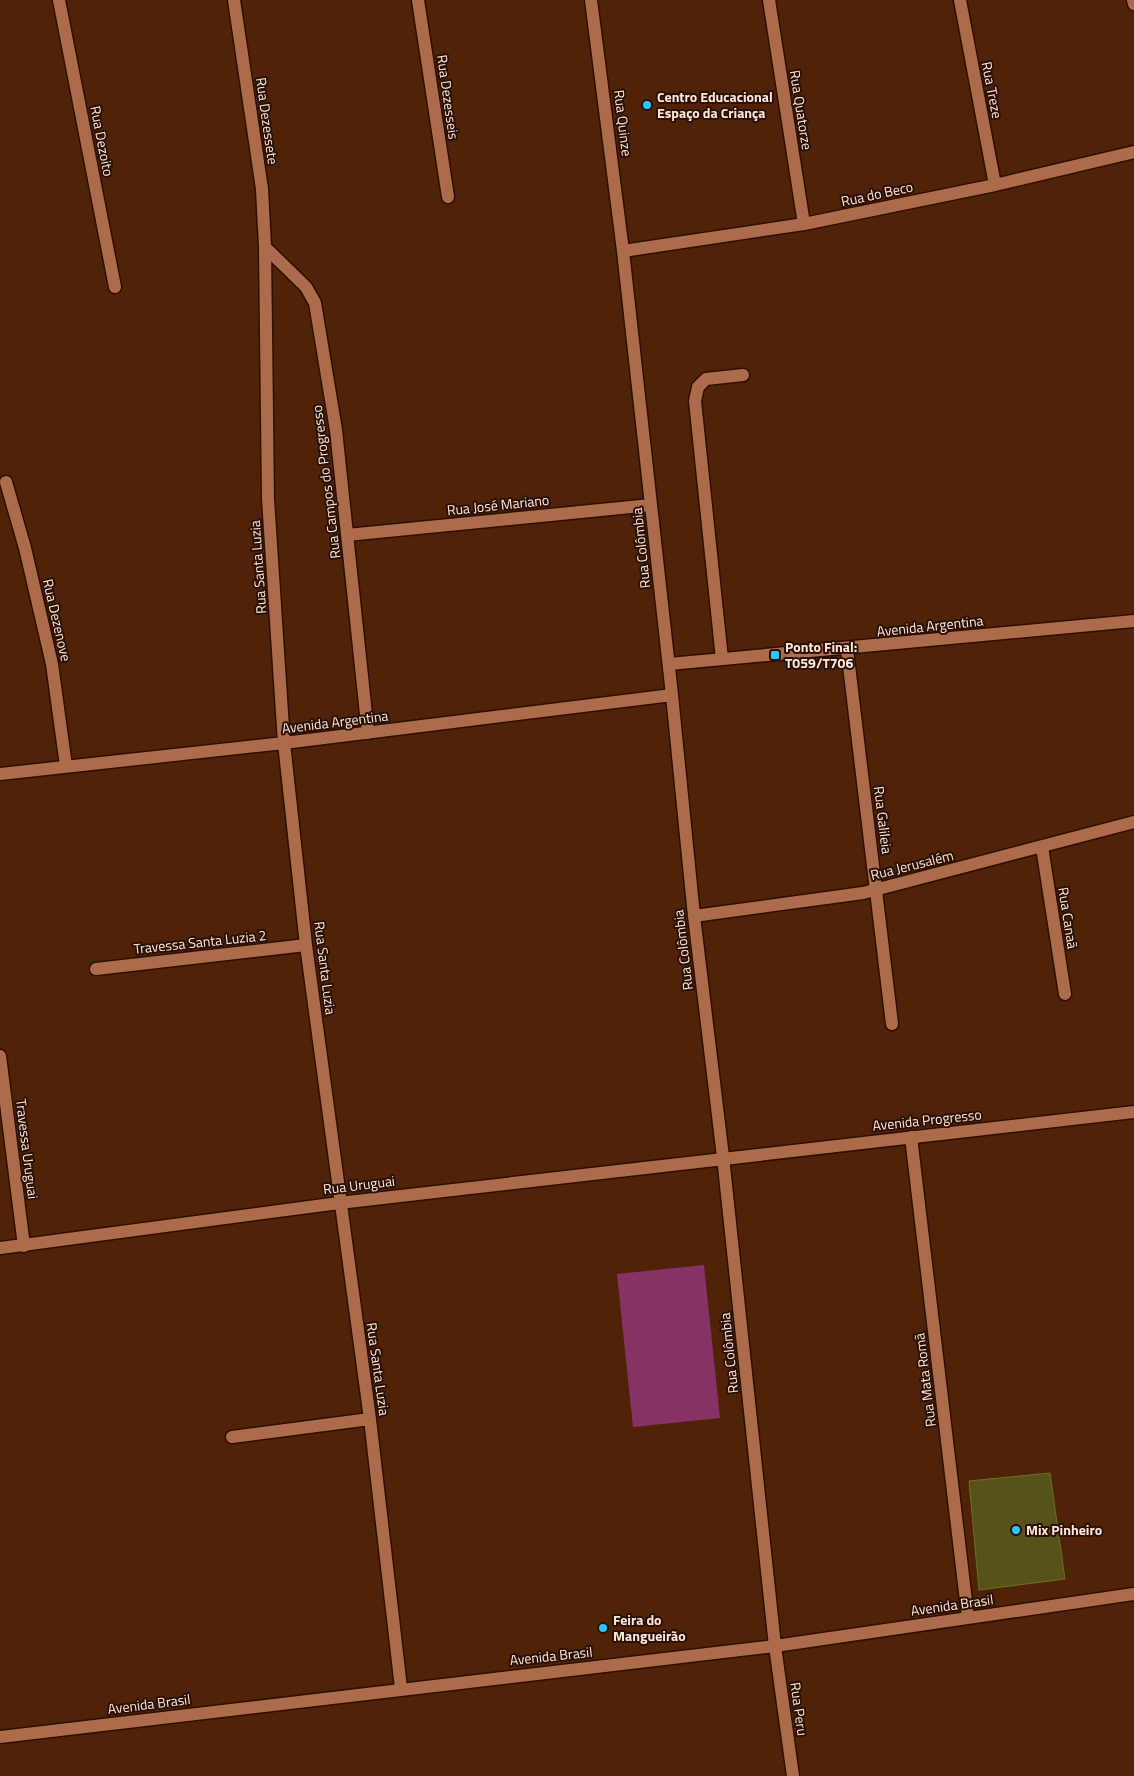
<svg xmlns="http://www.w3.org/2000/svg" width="1134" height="1776" viewBox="0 0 1134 1776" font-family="'Titillium Web',sans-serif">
	<rect width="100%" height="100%" fill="#502308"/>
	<path fill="#873264" d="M704,1265L720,1418L633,1427L617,1274Z"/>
	<path fill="#55531a" stroke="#706e22" d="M1050,1473L1065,1579L979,1590L969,1481Z"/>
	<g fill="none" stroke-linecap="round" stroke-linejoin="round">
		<defs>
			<path id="minor" d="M59,0L115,287
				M234,0L262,189L265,247L268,499L284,743L306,945L370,1419L401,1688
				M418,0L448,197
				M591,0L623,251L672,695L694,916L723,1157L775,1646L793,1776
				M769,0L804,224
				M960,0L995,185
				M1133,0L1134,4
				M265,247L306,287L315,303L336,430L368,733
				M623,251L804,224L995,185L1134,152
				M6,482L25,548L52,664L66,766
				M347,535L651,505
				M847,649L892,1024
				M722,659L695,401L698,387L706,379L743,375
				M669,664L1134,621
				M0,774L284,743L672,695
				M1042,847L1065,994
				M694,916L863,893L1134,822
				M96,969L306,945
				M0,1056L24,1246
				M911,1137L968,1618
				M0,1248L339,1203L1134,1112
				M232,1437L370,1419
				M0,1737L775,1646L1134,1594"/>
		</defs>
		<use href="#minor" stroke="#2e0f01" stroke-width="15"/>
		<use href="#minor" stroke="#ac6b4a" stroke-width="12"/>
	</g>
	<g fill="#27c8ff" stroke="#2b1105" stroke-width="2">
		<circle cx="647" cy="105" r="5"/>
		<rect x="770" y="650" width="10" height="10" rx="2.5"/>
		<circle cx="1016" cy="1530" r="5"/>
		<circle cx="603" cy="1628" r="5"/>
	</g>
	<g text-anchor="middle" stroke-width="4" stroke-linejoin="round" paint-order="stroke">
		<g font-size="14" fill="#fee7dc" stroke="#2b1105">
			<text transform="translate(992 90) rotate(79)" y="5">Rua Treze</text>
			<text transform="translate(448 97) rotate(82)" y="5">Rua Dezesseis</text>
			<text transform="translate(801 110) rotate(81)" y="5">Rua Quatorze</text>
			<text transform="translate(267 121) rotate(82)" y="5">Rua Dezessete</text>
			<text transform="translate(623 123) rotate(83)" y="5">Rua Quinze</text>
			<text transform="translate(102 141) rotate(79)" y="5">Rua Dezoito</text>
			<text transform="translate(877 194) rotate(-12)" y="5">Rua do Beco</text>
			<text transform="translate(326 482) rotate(-97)" y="5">Rua Campos do Progresso</text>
			<text transform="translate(498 505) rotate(-6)" y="5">Rua José Mariano</text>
			<text transform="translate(641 548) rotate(-96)" y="5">Rua Colômbia</text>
			<text transform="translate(258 567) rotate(-94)" y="5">Rua Santa Luzia</text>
			<text transform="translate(57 620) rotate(77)" y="5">Rua Dezenove</text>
			<text transform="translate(930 626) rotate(-6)" y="5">Avenida Argentina</text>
			<text transform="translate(335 722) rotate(-7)" y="5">Avenida Argentina</text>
			<text transform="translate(883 820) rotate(83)" y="5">Rua Galileia</text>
			<text transform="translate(912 865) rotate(-14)" y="5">Rua Jerusalém</text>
			<text transform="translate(1068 918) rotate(81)" y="5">Rua Canaã</text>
			<text transform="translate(200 942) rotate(-6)" y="5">Travessa Santa Luzia 2</text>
			<text transform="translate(683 950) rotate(-97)" y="5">Rua Colômbia</text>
			<text transform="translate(325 968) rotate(83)" y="5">Rua Santa Luzia</text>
			<text transform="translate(927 1120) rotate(-6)" y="5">Avenida Progresso</text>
			<text transform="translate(27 1149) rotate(83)" y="5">Travessa Uruguai</text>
			<text transform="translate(359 1185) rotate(-7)" y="5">Rua Uruguai</text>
			<text transform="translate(729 1353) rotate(-96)" y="5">Rua Colômbia</text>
			<text transform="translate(378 1369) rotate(82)" y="5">Rua Santa Luzia</text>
			<text transform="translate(925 1380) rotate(-97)" y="5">Rua Mata Romã</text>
			<text transform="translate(952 1605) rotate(-8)" y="5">Avenida Brasil</text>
			<text transform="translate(551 1656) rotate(-6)" y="5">Avenida Brasil</text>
			<text transform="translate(149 1704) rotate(-7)" y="5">Avenida Brasil</text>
			<text transform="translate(799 1709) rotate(82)" y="5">Rua Peru</text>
		</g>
		<g font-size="14" font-weight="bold" fill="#fee7dc" stroke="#2b1105" text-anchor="start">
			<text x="657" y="102">Centro Educacional<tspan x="657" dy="16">Espaço da Criança</tspan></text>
			<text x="785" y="652">Ponto Final:<tspan x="785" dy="16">T059/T706</tspan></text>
			<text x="1026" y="1535">Mix Pinheiro</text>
			<text x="613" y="1625">Feira do<tspan x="613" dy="16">Mangueirão</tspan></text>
		</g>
	</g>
</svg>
